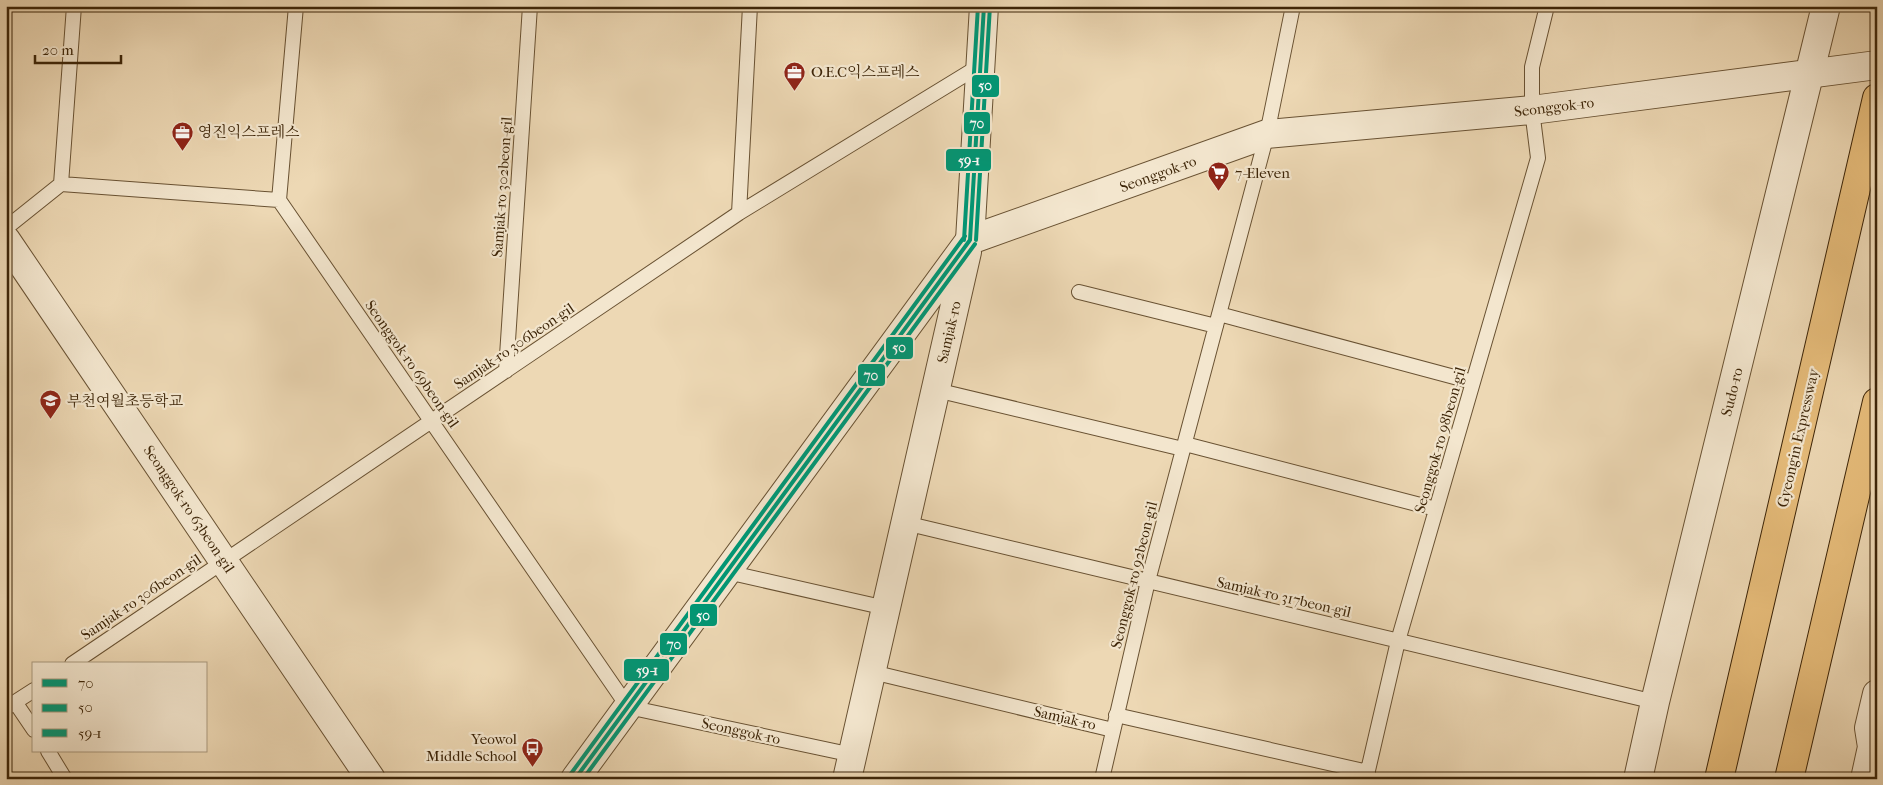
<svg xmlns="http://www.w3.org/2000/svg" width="1883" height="785" viewBox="0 0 1883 785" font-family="'IM FELL French Canon','Noto Serif KR',serif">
	<rect width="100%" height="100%" fill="#edd8b4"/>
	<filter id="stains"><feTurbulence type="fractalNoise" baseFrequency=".004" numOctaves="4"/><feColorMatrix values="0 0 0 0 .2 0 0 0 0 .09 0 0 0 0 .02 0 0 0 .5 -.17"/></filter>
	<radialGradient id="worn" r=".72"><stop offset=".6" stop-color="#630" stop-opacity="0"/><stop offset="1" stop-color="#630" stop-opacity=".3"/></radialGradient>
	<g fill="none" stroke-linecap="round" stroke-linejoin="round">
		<defs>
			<path id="service" d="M296,6L279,200L628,707L853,755
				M61,184L279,200
				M739,213L750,6
				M6,228L61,184L74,6
				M1079,292L1216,326
				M1219,314L1473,382
				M506,371L530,6
				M936,390L1183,449
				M1185,444L1436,509
				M905,523L1655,702
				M727,572L886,608
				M72,664L739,213L981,65
				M872,672L1113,730
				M15,702L34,730
				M6,708L34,690
				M1116,715L1368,772
				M48,751L65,779
				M1102,779L1148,581L1267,134L1293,6
				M1366,779L1398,641L1538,158L1532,110V67L1547,6"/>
			<path id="minor" d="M6,240L371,779
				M970,240L984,6
				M1638,779L1655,702L1826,6
				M1865,779L1872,747L1869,728L1877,694"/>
			<path id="tertiary" d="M575,779L970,240L1267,134L1532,110L1877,65
				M847,779L967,252"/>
			<path id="motorway" d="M1719,779L1877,98
				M1789,779L1877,402"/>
		</defs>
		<use href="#service" stroke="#695233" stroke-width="16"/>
		<use href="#minor" stroke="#695233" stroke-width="30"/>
		<use href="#tertiary" stroke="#695233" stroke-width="30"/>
		<use href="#motorway" stroke="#3d2508" stroke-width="30"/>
		<use href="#service" stroke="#f3e6ce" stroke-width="14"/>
		<use href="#minor" stroke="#f3e6ce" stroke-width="28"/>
		<use href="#tertiary" stroke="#f3e6ce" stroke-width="28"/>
		<use href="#motorway" stroke="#e6bc7a" stroke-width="28"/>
		<defs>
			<path id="bus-1" d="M970,240L984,6
				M575,779L970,240"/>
			<path id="bus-2" d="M976,240L990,6
				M583,779L975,244"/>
			<path id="bus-3" d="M964,240L978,6
				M570,775L965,236"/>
		</defs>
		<use href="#bus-1" stroke="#f3e6ce" stroke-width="8"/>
		<use href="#bus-2" stroke="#f3e6ce" stroke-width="8"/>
		<use href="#bus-3" stroke="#f3e6ce" stroke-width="8"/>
		<use href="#bus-1" stroke="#009775" stroke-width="4"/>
		<use href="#bus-2" stroke="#009775" stroke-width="4"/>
		<use href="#bus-3" stroke="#009775" stroke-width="4"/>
	</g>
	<defs>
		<symbol id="office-pin" viewBox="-11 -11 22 30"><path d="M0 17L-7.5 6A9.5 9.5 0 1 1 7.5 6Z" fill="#8f2418" stroke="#f3e6ce"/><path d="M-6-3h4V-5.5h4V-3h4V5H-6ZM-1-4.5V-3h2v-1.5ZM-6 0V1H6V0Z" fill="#fff"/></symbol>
		<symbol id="supermarket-pin" viewBox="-11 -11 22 30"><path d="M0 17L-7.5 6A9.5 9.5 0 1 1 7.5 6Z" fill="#8f2418" stroke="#f3e6ce"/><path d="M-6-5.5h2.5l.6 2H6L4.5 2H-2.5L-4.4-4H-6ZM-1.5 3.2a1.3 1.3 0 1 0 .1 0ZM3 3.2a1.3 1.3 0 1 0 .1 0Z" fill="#fff"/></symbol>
		<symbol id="school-pin" viewBox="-11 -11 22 30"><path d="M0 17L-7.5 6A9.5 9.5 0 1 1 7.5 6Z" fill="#8f2418" stroke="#f3e6ce"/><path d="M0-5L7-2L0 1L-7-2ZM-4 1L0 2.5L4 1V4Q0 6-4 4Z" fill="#fff"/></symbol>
		<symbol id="bus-pin" viewBox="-11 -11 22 30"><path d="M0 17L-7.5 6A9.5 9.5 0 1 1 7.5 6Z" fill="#8f2418" stroke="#f3e6ce"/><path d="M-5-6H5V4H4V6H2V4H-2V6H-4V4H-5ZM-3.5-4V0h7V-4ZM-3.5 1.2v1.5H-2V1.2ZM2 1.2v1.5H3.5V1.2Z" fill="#fff"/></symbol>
	</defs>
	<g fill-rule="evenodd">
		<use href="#office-pin" x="782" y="60" width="25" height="34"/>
		<use href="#office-pin" x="170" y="120" width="25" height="34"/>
		<use href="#supermarket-pin" x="1206" y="160" width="25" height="34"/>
		<use href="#school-pin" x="38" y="388" width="25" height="34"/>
		<use href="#bus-pin" x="520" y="736" width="25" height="34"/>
	</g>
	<g text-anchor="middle" stroke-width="4.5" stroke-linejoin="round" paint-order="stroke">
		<g font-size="15" fill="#3d2508" stroke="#f3e6ce" text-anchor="start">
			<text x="811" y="77">O.E.C익스프레스</text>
			<text x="198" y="137">영진익스프레스</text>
			<text x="1235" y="178">7-Eleven</text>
			<text x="67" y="406">부천여월초등학교</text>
			<text x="517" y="744" text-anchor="end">Yeowol<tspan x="517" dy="17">Middle School</tspan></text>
		</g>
		<g font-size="15" fill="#3d2508" stroke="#f3e6ce">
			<text transform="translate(1554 107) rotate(-7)" y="5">Seonggok-ro</text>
			<text transform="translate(1158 174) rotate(-20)" y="5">Seonggok-ro</text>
			<text transform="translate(502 187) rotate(-86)" y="5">Samjak-ro 302beon-gil</text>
			<text transform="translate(949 332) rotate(-77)" y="5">Samjak-ro</text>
			<text transform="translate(514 346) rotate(-34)" y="5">Samjak-ro 306beon-gil</text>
			<text transform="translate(412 364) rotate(55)" y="5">Seonggok-ro 69beon-gil</text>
			<text transform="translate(1732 392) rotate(-76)" y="5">Sudo-ro</text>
			<text transform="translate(1798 438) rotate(-77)" y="5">Gyeongin Expressway</text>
			<text transform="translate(1440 440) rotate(-74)" y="5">Seonggok-ro 98beon-gil</text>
			<text transform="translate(189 509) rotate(56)" y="5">Seonggok-ro 63beon-gil</text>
			<text transform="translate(1134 575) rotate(-76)" y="5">Seonggok-ro 92beon-gil</text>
			<text transform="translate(141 597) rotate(-34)" y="5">Samjak-ro 306beon-gil</text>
			<text transform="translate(1284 597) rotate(13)" y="5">Samjak-ro 317beon-gil</text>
			<text transform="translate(1065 718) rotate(13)" y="5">Samjak-ro</text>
			<text transform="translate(741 731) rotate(12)" y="5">Seonggok-ro</text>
		</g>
	</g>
	<g stroke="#f3e6ce" stroke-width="2">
		<rect x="971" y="74" width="29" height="24" rx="5" fill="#009775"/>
		<rect x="963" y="111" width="28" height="24" rx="5" fill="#009775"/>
		<rect x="945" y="148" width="47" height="24" rx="5" fill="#009775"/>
		<rect x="885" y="336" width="29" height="24" rx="5" fill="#009775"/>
		<rect x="857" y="363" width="29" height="24" rx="5" fill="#009775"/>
		<rect x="689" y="603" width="29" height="24" rx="5" fill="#009775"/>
		<rect x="659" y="632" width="29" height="24" rx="5" fill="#009775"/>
		<rect x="623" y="658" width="47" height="24" rx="5" fill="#009775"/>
	</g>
	<g font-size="14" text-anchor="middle" font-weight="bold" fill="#fff">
		<text x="985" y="90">50</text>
		<text x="977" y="128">70</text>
		<text x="969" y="165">59-1</text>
		<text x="899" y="352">50</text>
		<text x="871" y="380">70</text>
		<text x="703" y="620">50</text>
		<text x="674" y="649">70</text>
		<text x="647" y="675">59-1</text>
	</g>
	<rect width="1883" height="785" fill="none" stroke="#edd8b4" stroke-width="25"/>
	<rect x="8" y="8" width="1868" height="770" fill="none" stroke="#3d2508" stroke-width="2.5"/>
	<rect x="12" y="12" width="1858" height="760" fill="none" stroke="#3d2508"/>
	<rect x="32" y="662" width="175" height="90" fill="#f3e6ce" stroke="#aa997f"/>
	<rect x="42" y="679" width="25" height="8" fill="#009775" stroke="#aa997f"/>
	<text x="78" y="688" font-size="15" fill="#3d2508">70</text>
	<rect x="42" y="704" width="25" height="8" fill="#009775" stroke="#aa997f"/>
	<text x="78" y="712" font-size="15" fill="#3d2508">50</text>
	<rect x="42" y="729" width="25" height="8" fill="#009775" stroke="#aa997f"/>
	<text x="78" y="738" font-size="15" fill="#3d2508">59-1</text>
	<path d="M35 55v8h86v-8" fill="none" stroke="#3d2508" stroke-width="2.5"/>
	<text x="42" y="55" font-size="15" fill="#3d2508" stroke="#f3e6ce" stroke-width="4" paint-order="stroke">20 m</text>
	<rect width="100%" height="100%" filter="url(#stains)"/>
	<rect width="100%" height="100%" fill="url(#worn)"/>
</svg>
